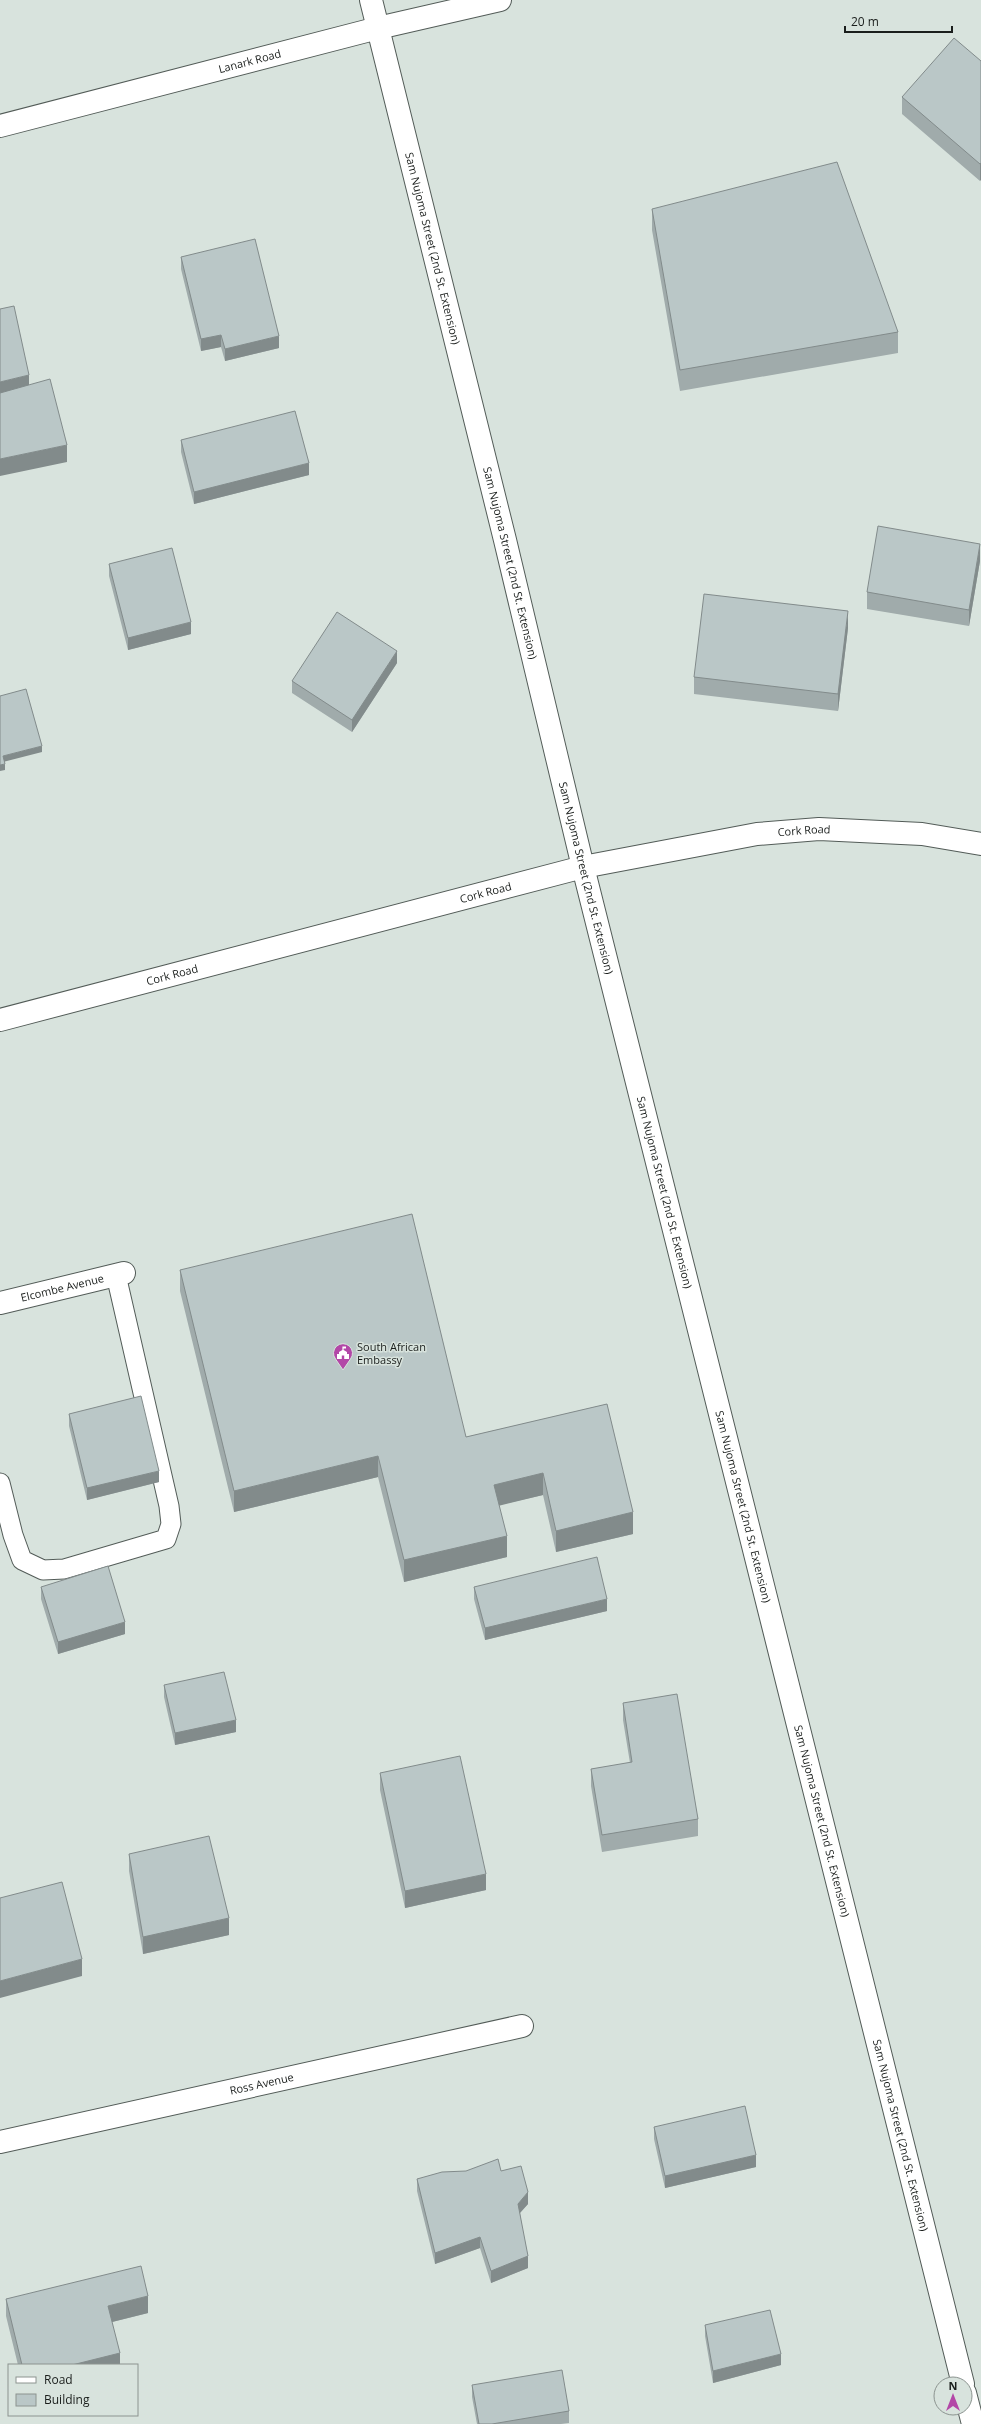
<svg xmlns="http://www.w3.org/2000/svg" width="981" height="2424" viewBox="0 0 981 2424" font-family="'Open Sans',sans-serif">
	<rect width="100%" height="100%" fill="#d8e3dd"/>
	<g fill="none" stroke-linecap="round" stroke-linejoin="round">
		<defs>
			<path id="lane" d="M0,1483L13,1535L22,1560L43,1570L64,1569L166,1539L171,1524L169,1506L116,1275"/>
			<g id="street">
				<path id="s1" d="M0,126L378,28L500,0"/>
				<path id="s2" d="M0,1020L583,867L757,834L819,829L922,834L981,844"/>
				<path id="s3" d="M0,1303L124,1273"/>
				<path id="s4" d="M0,2142L522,2026"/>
			</g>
			<g id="highway">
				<path id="s5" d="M371,0L505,540L583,867L963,2384"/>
				<path d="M965,2393L973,2424"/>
			</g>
		</defs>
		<use href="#lane" stroke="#535c58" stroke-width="21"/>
		<use href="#street" stroke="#535c58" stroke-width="24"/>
		<use href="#highway" stroke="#535c58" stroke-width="24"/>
		<use href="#lane" stroke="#fff" stroke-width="19"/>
		<use href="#street" stroke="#fff" stroke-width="22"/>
		<use href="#highway" stroke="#fff" stroke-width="22"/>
	</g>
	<path fill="#a0abab" d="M981,61L980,181L902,114V97Z
		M652,209L898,332V353L680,391L652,230Z
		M181,257L279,348L225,361L221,347L201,351L181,269Z
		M181,440L309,475L194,504L181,452Z
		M980,561L969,626L867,609V592Z
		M109,564L191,634L128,650L109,576Z
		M848,628L838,711L694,694V677Z
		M397,663L352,732L292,693V681Z
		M180,1270L466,1437L607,1404L633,1534L556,1552L543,1495L499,1505L507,1557L404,1582L378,1477L234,1512L180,1291Z
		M69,1414L159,1482L87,1500L69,1426Z
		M41,1587L125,1634L58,1654L41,1599Z
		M474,1587L607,1611L485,1640L474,1599Z
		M164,1685L236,1732L175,1745L164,1697Z
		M623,1703L698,1819V1836L602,1852L591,1786V1769L630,1763L623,1720Z
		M380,1773L486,1890L405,1908L380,1790Z
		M129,1854L229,1935L143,1954L129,1871Z
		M654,2127L756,2167L665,2188L654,2139Z
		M501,2171L528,2204L520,2213L528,2268L491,2283L480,2248L435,2264L417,2191V2179Z
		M6,2299L148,2313L112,2322L120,2365H18L6,2316Z
		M705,2325L781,2365L713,2383L705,2336Z
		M472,2385L569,2411V2423L561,2424H477L472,2397Z"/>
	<path fill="#828b8b" d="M981,163V180L980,181V164Z
		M221,335V347L201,351V339Z
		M279,336V348L225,361V349Z
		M29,375V387L0,394V382Z
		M67,445V462L0,476V459Z
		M309,463V475L194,504V492Z
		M980,544V561L969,626V610Z
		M848,611V628L838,711V694Z
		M191,622V634L128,650V638Z
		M397,651V663L352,732V720Z
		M42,746V752L3,762V756Z
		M5,764V770L0,771V765Z
		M378,1456V1477L234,1512V1491Z
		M159,1471V1482L87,1500V1488Z
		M543,1473V1495L494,1507V1485Z
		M633,1512V1534L556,1552V1531Z
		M507,1536V1557L404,1582V1560Z
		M607,1599V1611L485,1640V1628Z
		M125,1622V1634L58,1654V1642Z
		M236,1720V1732L175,1745V1733Z
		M486,1874V1890L405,1908V1891Z
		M229,1918V1935L143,1954V1937Z
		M82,1959V1976L0,1998V1981Z
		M756,2155V2167L665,2188V2176Z
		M528,2192V2204L518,2215V2204Z
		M480,2237V2248L435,2264V2253Z
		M528,2256V2268L491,2283V2271Z
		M148,2296V2313L108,2323V2306Z
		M120,2353V2365H72Z
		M781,2354V2365L713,2383V2371Z"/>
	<path fill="#bac7c7" stroke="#828b8b" d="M954,38L981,61V163L980,164L902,97Z
		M837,162L898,332L680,370L652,209Z
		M255,239L279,336L225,349L221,335L201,339L181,257Z
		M14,306L29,375L0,382V309Z
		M50,379L67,445L0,459V393Z
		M295,411L309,463L194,492L181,440Z
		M878,526L980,544L969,610L867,592Z
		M172,548L191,622L128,638L109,564Z
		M704,594L848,611L838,694L694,677Z
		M337,612L397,651L352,720L292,681Z
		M26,689L42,746L3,756L5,764L0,765V696Z
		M412,1214L466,1437L607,1404L633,1512L556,1531L543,1473L494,1485L507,1536L404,1560L378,1456L234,1491L180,1270Z
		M141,1396L159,1471L87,1488L69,1414Z
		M597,1557L607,1599L485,1628L474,1587Z
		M108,1566L125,1622L58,1642L41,1587Z
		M224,1672L236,1720L175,1733L164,1685Z
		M677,1694L698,1819L602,1835L591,1769L632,1762L623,1703Z
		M460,1756L486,1874L405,1891L380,1773Z
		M209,1836L229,1918L143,1937L129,1854Z
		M62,1882L82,1959L0,1981V1898Z
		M745,2106L756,2155L665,2176L654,2127Z
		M498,2159L501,2171L521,2166L528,2192L518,2204L528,2256L491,2271L480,2237L435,2253L417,2179L442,2172L466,2171Z
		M141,2266L148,2296L108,2306L120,2353L72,2365H22L6,2299Z
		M770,2310L781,2354L713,2371L705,2325Z
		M562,2370L569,2411L492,2424H479L472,2385Z"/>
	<defs>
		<symbol id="civic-pin" viewBox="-11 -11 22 30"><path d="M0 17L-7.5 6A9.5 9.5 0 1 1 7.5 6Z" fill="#b347a7" stroke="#d8e3dd"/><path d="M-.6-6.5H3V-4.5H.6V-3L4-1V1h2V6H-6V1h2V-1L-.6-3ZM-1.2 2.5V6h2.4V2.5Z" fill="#fff"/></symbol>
	</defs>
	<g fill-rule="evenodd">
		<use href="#civic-pin" x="332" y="1342" width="22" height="30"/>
	</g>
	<g text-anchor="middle" stroke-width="3" stroke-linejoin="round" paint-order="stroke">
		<g font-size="11" fill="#1a1e1c" stroke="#d8e3dd">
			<text dy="4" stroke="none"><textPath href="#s1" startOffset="258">Lanark Road</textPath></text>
			<text dy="4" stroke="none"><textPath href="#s5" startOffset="256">Sam Nujoma Street (2nd St. Extension)</textPath></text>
			<text dy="4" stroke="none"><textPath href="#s5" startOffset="580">Sam Nujoma Street (2nd St. Extension)</textPath></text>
			<text dy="4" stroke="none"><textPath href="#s2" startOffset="827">Cork Road</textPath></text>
			<text dy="4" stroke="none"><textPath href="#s5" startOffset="904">Sam Nujoma Street (2nd St. Extension)</textPath></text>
			<text dy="4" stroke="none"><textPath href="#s2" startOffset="502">Cork Road</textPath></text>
			<text dy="4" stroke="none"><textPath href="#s2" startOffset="178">Cork Road</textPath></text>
			<text dy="4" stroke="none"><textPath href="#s5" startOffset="1228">Sam Nujoma Street (2nd St. Extension)</textPath></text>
			<text dy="4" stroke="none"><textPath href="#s3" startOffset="64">Elcombe Avenue</textPath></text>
			<text dy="4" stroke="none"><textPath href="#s5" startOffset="1552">Sam Nujoma Street (2nd St. Extension)</textPath></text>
			<text dy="4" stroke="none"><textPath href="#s5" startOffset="1876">Sam Nujoma Street (2nd St. Extension)</textPath></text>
			<text dy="4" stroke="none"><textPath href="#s4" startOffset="268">Ross Avenue</textPath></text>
			<text dy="4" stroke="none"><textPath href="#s5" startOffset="2200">Sam Nujoma Street (2nd St. Extension)</textPath></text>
		</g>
		<g font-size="11" fill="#1a1e1c" stroke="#d8e3dd" text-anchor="start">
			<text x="357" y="1351">South African<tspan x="357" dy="13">Embassy</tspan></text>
		</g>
	</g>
	<rect x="8" y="2364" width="130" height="52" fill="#d8e3dd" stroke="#8c9490"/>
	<rect x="16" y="2377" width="20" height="6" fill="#ffffff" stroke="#8c9490"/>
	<text x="44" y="2384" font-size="12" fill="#1a1e1c">Road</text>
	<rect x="16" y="2394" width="20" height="12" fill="#bac7c7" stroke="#8c9490"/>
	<text x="44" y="2404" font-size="12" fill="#1a1e1c">Building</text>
	<g transform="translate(953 2396)"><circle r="19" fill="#d8e3dd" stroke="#8c9490"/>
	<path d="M0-3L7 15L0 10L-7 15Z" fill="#b347a7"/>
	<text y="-6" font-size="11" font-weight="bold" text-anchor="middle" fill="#1a1e1c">N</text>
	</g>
	<path d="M845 26v6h107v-6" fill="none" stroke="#1a1e1c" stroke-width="2"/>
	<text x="851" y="26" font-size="12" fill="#1a1e1c" stroke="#d8e3dd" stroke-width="3" paint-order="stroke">20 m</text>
</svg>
